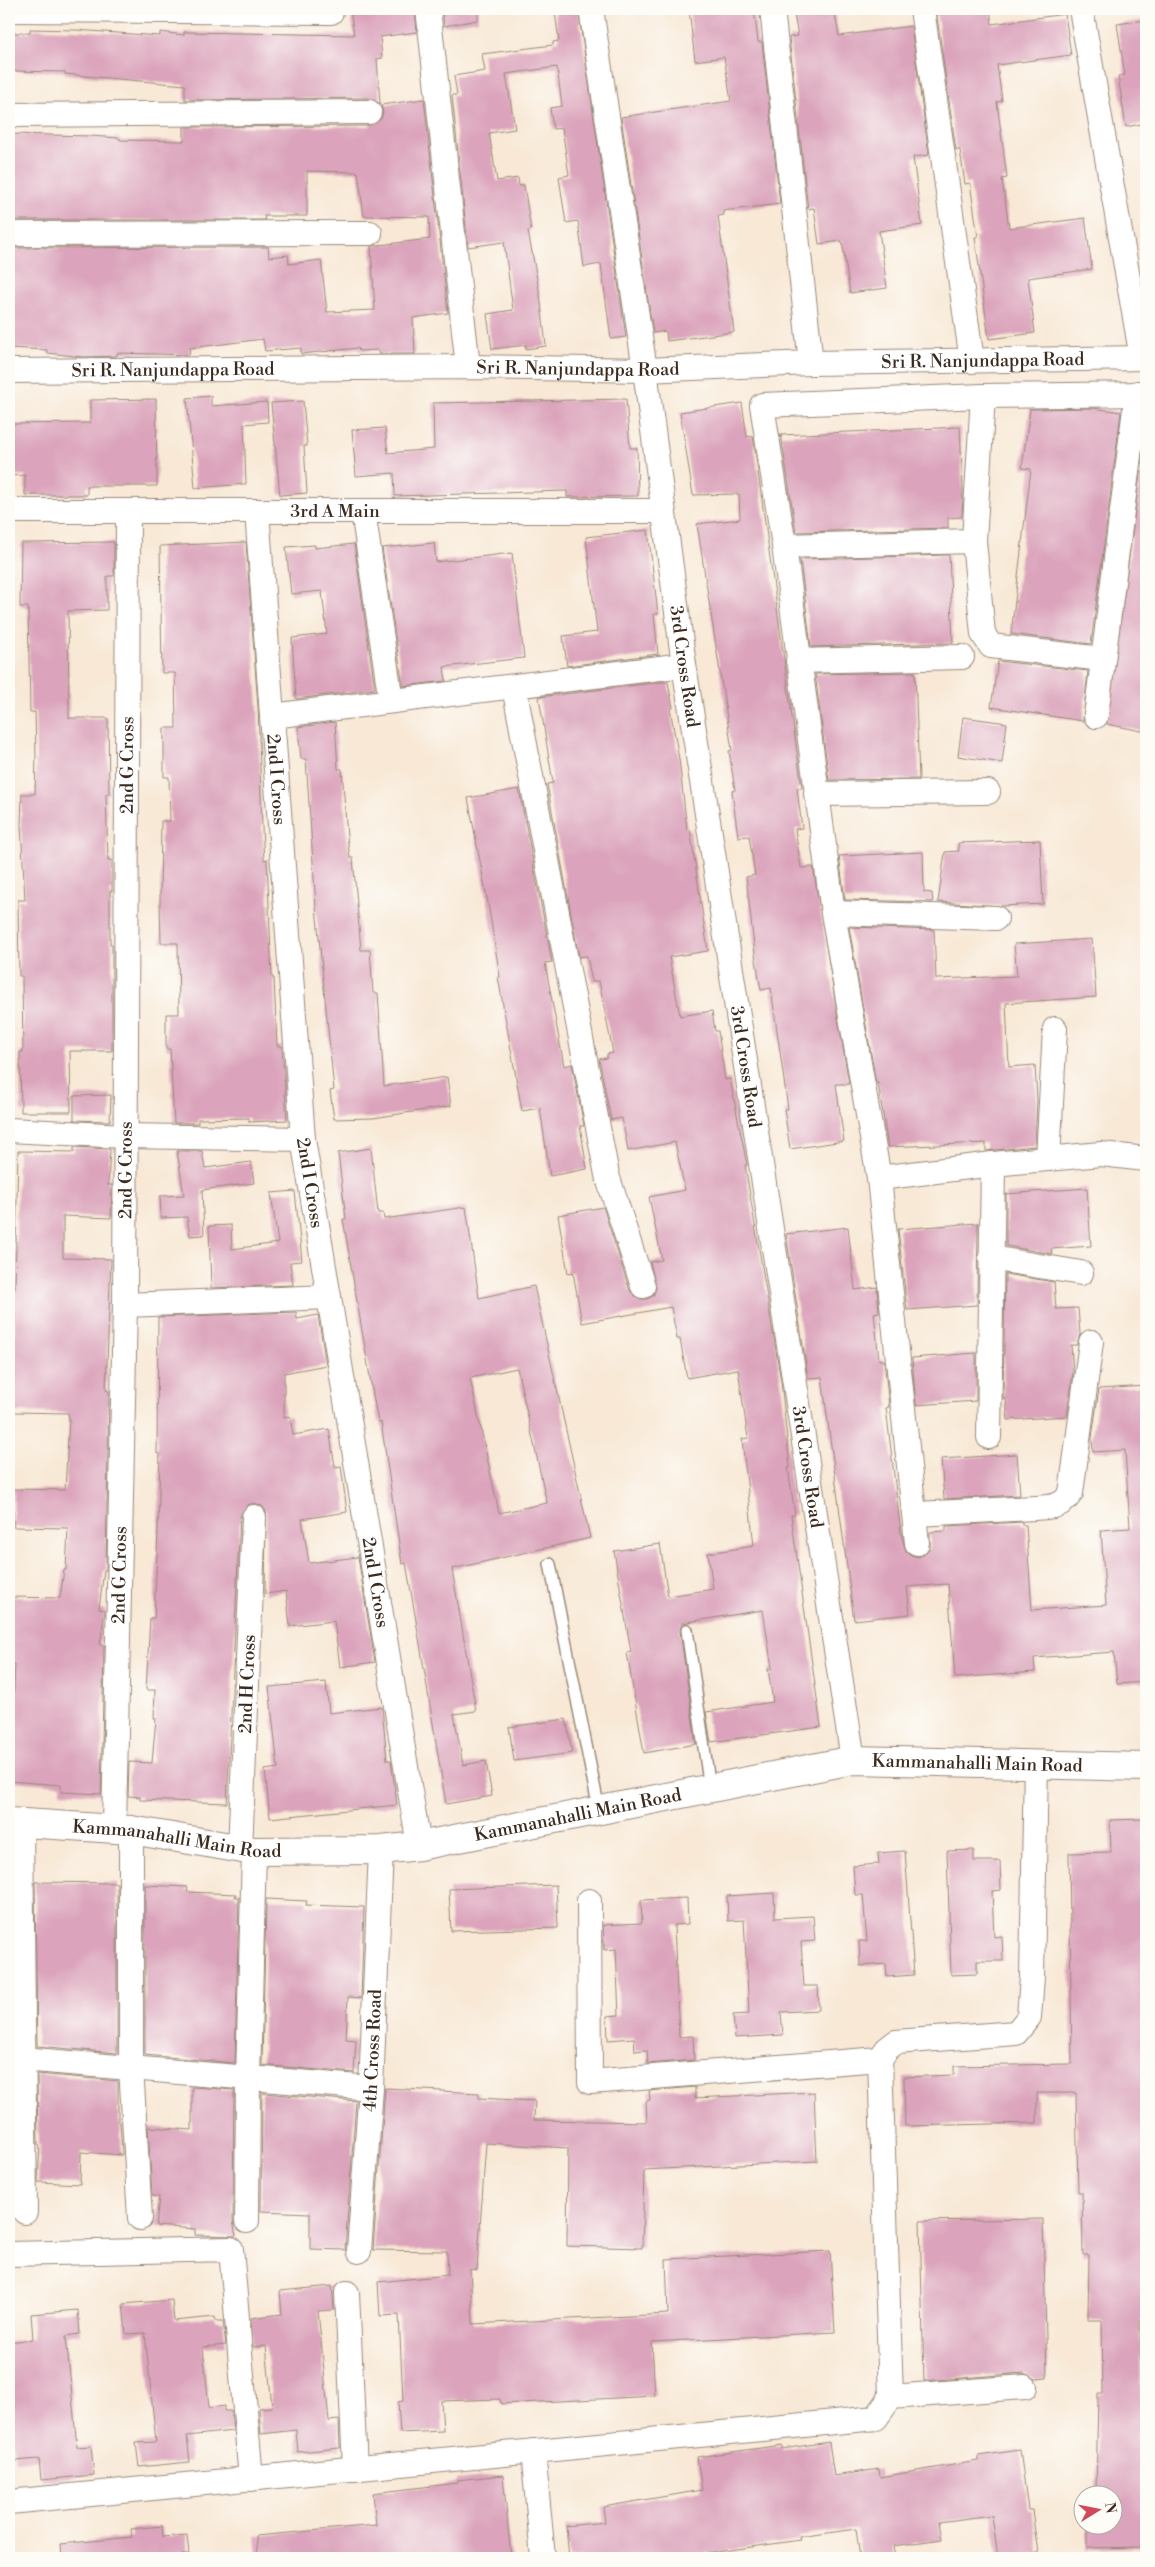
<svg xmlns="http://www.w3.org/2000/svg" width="1155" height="2567" viewBox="0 0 1155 2567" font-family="'Libre Bodoni',serif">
	<rect width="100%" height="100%" fill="#fdfcf7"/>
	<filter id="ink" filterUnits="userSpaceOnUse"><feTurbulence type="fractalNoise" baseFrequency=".02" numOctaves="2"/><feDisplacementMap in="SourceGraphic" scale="10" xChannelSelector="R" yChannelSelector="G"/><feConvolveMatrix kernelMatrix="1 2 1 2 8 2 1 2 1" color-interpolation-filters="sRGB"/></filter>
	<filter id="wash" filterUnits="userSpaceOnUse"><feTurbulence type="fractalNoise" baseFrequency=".0096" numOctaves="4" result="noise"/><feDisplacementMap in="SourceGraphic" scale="20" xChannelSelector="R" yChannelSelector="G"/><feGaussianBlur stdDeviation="1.12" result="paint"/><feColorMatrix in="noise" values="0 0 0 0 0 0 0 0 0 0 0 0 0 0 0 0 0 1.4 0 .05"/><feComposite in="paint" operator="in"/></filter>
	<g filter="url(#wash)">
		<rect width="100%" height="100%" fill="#f8e8d5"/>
		<g id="blocks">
			<path fill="#dba4bc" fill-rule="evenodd" d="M350,9H415L417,32L380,37L382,58L377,59L380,104L369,98L185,100V85L96,77L65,74V72L9,71V33H30V29L75,30L160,36V32L184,35V32L354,35Z
				M442,9H478V20L444,26Z
				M578,9L626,337L611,339L601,264L584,267L578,221L566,223L559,177L569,175L562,128L553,129L550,108L562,106L557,67L506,74L515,129L489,133L497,181L518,178L519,186L524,185L531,230L528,231L540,295L546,346L526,349V345L492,349L487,314L513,310L504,242L468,247L452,95H457L454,76L485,71L482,54L553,45V42L559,41L555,12Z
				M689,9H754L758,42H762L780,204L723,211L724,215L718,216L734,332L667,341L666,331L653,333L621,117L731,101L724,57L695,61Z
				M793,9H834L839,36L911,26L929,155L913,157L922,225L879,231L887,288L850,293L842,241L819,244L814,208L808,209L807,200L789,37L798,36Z
				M936,9H990L992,24L1065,14L1071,55L997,65L1002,101L997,102L1007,178L1002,179L1009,228L1085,218L1092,269L1028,278L1035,333L989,339L975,237H978L970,183L965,184L960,150H956Z
				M1146,20V123L1126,127L1118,76L1125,75L1117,24Z
				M424,99L448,313L413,318L415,354H379V350L359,351L358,348L301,354V348L265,351L263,339L190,348L189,355L117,353V356L84,357L47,353V350L9,348V248L268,247L269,257L288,255L289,264L321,260L327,312L375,310L371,246L430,239L429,217L364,216L358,172L307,171V216H264L265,220H9V134L90,136L120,138V140L184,141V127L369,126L381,119L383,112L381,105Z
				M211,396V406L267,402L268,422L244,424L246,484L195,488L187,398Z
				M156,399L157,486H87V495H25V475L9,476V424L90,423V400Z
				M626,399L630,448H637L638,496L567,497V491L395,496L394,473L356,476L352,430L385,428L388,453L434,449L433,403Z
				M303,401L307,446H304L307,493L280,495L271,403Z
				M742,403L747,437L753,436L802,788H797L802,828L795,829L801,868L813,867L849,1084H836L844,1141L790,1149L784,1109H788L771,988L761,990L755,954L746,877L755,875L749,836L738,837L732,791L735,790L729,751L732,750L697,524L740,519L739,494L693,495L680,412Z
				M1093,408L1121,412L1091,644L1011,634L1031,469L1022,468L1030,409Z
				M960,427L963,491L962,517L948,518V528L796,532L781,435Z
				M1146,429V732L1107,724Z
				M648,530L658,614H654L658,654L567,666L563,636L597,632L586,537Z
				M114,542V576H107V610L68,611L69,718H108L109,794H106L108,860H112V891H110V944H112V1051H70L71,1112H21L20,1052H23L22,976H19L18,900H25L21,825L22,794H35L36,756L35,712H30L28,607H20L21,543Z
				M246,542L258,706L262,828L264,860L267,859L272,978H274L277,1046H282L287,1120L249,1122V1118L198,1119V1123H174L170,1049H166V1014H179L178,943H161L160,903L161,821H170L169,777H164V728H176L175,673H162L160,546Z
				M434,543L436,562L512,553L524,658L444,667L446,681L403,686L382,548Z
				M354,544L375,689L296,699L292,638L327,634L322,591L291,594L286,547L315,545V548Z
				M949,555L953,643L811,647L800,559Z
				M998,661L1088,671L1083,721L991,707Z
				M915,672L919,779L829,780L815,674Z
				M662,682H668L673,708H670L679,759L687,830L690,829L708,951L669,957L680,1016L712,1011L715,1031H718L725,1080L730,1079L747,1165H745L781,1381L790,1468H788L795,1515H791L821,1727L711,1742L706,1712L773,1702L768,1669L772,1668L763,1610L682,1623L680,1631L696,1744L644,1753L627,1653L631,1652L614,1551L660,1544L668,1596L713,1589L708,1553L754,1546L742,1439L748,1438L738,1369L687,1378L680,1339H677L671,1307L582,1323L573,1272L568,1273L558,1215L603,1207L630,1291L640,1299H647L653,1296L656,1288L650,1262L662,1260L649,1197L685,1190L675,1142L628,1151L622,1118L611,1120L599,1059L607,1058V1054L613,1053L599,981L592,982L587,956L579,957L547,784L553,783L539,697Z
				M963,717L1007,723L1002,763L958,756Z
				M335,722L338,769H342L347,837L350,858H353L361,950H370L373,993H378L384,1086L447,1077L451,1106L373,1118L334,1119L330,1091L334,1090L316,907L306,759H301L298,727Z
				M519,789L552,962L545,963L564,1066L572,1064L584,1126H580L587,1169L550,1176L540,1108L522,1111L498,977H500L488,903L468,798Z
				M1040,840L1043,904L1001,906L938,902L945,852L959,851L958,843Z
				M923,852L924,892L932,893L933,902L845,900L839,856Z
				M849,927L934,930L936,979L1017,976L1014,944L1092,939L1096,997L1006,1003L1009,1067L1035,1065L1037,1100L1035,1146L986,1151V1143L888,1147L878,1083H876Z
				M111,1095L110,1121L74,1120V1096Z
				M74,1147L110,1149L108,1185H112L111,1218L63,1216V1258L111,1259L106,1390L109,1391L106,1570H104L99,1609L105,1610L100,1645H104L101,1794L61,1792V1785L9,1781L15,1664H9L11,1597L60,1598L64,1570H66L68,1528L13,1527L14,1489L65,1490L69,1418L68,1413L13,1412L15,1313H13V1289H15L18,1151L74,1152Z
				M371,1148L378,1213H383L384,1219L466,1207L479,1298L534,1286L590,1538L452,1569L476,1711L454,1714L463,1765L486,1761L492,1796L446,1804L419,1638L406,1563L402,1564L381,1422H378L373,1395L343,1219H346L338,1153ZM517,1368L547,1503L499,1513L470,1378Z
				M177,1151H202L205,1168L251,1162L254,1183L202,1190L204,1235L190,1236L187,1217L161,1218L160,1196L184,1195Z
				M1087,1188L1091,1246L1051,1249L1052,1254L1006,1246V1194Z
				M295,1191L302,1261L290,1262L293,1285L211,1288L209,1226L231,1225L232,1249L278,1243L271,1193Z
				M978,1223L977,1305L907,1310L898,1229Z
				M848,1227L855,1290L877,1287L879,1312L874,1313L879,1360H884L889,1407L886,1408L901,1534L906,1551L911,1555L918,1557L925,1554L930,1548V1532L946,1531V1526L1022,1522V1525H1026L1032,1610L1106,1605L1101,1530L1130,1528L1125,1450L1093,1452L1092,1438L1099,1389L1146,1386V1682L1117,1684L1114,1652L1034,1658L1035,1672L955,1678L948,1584L907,1587L910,1614L854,1620L822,1377L808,1378L786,1234Z
				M1005,1274L1054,1282L1056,1309L1078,1308L1080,1334L1077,1345H1071L1073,1372L1067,1416L1008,1420L1006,1399H1003Z
				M296,1312L297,1319L318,1315L326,1365L284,1373V1417L290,1416L293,1435L329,1429L335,1467L341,1466L347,1512L302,1519L309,1563L358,1557L375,1662L340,1667L334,1621L290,1626L286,1591L265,1594L266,1511L262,1506L255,1503L247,1505L240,1516L227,1803L140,1800V1797L128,1796L129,1762L152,1763L156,1718H154L155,1690H146L150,1618H154L158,1532L160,1454H157L158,1317Z
				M976,1353V1401L916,1405L912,1358Z
				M1017,1454L1020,1495L944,1499L941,1459Z
				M326,1682L329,1713L382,1707L387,1760H391L397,1805L270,1818L265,1770L278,1768L269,1687Z
				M566,1719L572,1753L514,1761L509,1727Z
				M1146,1819V2321H1140L1141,2395L1146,2396V2547L1087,2548V2524H1112V2494H1096L1098,2394H1103L1102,2320H1088L1089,2255H1083L1082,2192H1078L1076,2093H1037V2123L905,2126L904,2077L954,2075V2066L1072,2064L1069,1853L1111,1852L1110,1820Z
				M974,1850V1861H1000L1001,1890L992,1891L994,1937L1002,1936L1003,1961H977V1974L951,1975L947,1851Z
				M905,1851L914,1975L887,1977L886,1964L860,1966L859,1941H867L863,1895H855L853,1866L879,1864L878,1853Z
				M35,1882L117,1883V2053L37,2046Z
				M145,1885L188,1887L187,1892L236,1894L235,1897H239L235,2063L145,2055Z
				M556,1885L558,1928L451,1931L449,1889Z
				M774,1893L775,1918L813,1916L815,1941L801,1942L804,1986H818L819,2010L781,2012L783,2035L735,2038L733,2015L749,2014L744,1920L728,1921L727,1896Z
				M687,1898L688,1924L674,1925L679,2037L693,2036L694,2060L648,2064L647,2050L635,2051L634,2038L608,2040L607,2016L619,2015L616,1949L604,1950L603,1925L642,1923L641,1900Z
				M266,1899L307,1901L306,1905L364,1907L361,1998L348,1997L346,2039L356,2040L354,2073L262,2065Z
				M37,2074L118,2081V2121L120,2122L122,2155L81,2152L80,2184L38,2182L40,2145H38Z
				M192,2087L234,2090L233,2221L236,2236L195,2235V2229L156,2226L159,2197L152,2196L148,2127L192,2130Z
				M695,2087V2098L814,2092L817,2161L644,2170L642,2248L567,2246L568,2148L486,2143L477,2270L470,2269L473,2324L668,2314L666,2259L830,2251L835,2332L652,2342L655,2396L501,2404L500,2399L441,2401L443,2431L400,2433L398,2402L403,2401L399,2315L380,2316L378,2282L448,2275L447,2251L373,2250L385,2088L479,2093V2098L535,2101L534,2120L647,2122L646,2101L650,2100L649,2091Z
				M262,2093L356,2101L345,2250L310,2249V2213L261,2211Z
				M1043,2219L1047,2378L1036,2379L1024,2373L924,2381L920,2221Z
				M332,2286L334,2310L318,2311L329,2421L339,2420L340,2448L298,2452L296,2430L261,2434L259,2408L272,2407L266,2346L253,2347L251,2318L282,2314L280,2291Z
				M172,2300L174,2321L215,2317L216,2321H223L226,2345L203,2347L209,2408L224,2406V2411H231L233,2431L187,2436L190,2462L139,2467L136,2443L156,2442L145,2333L126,2334L123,2304Z
				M78,2310L80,2334L66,2336L77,2447L91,2446L94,2475L41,2480L39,2459L15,2461L9,2403V2342L33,2339L31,2314Z
				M829,2442L834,2476L879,2469L880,2477L978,2461V2456L1020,2450L1028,2510H1032L1038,2553L998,2558L992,2515L939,2522L942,2539L893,2546L895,2555L873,2558H860L856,2529L799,2537L800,2540L703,2554V2558H569L566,2526L605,2522L603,2507L702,2490L697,2457L782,2445V2449Z
				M503,2475L511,2558H258L256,2536L376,2525L373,2493L457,2483V2480Z
				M162,2526L163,2537L187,2535L189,2555H182V2558H62L61,2544L132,2537L131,2529Z"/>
		</g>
	</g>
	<g filter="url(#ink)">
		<use href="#blocks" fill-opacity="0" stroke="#9a897a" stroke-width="1"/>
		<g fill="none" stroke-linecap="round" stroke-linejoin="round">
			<defs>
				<path id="service" d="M550,1564L599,1810
					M687,1630L710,1789"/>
				<g id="minor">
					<path d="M428,9L468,367"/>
					<path id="s1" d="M591,9L645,370L684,665L853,1760"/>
					<path d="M772,9L811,363"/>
					<path d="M922,9L972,361"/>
					<path d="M1081,9L1142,358"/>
					<path d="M9,10L331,12"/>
					<path d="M9,115L369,112"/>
					<path d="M9,234L370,233"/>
					<path id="s2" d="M9,371L468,367L645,370L811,363L1146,358"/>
					<path d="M983,396L974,541L983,634L991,646L1102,659"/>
					<path id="s3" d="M9,511H662"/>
					<path id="s4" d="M257,511L303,1139L419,1846"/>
					<path d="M363,511L391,701"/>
					<path d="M784,546L974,541"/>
					<path d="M798,661L962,657"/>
					<path d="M514,687L607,1175L643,1286"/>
					<path d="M272,716L684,665"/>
					<path d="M1096,716L1137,393"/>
					<path d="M816,794L988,792"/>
					<path d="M833,913L996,918"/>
					<path d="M9,1130L125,1136L303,1139"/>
					<path d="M1048,1159L1055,1029"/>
					<path d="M879,1178L993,1164L1101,1154L1146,1159"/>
					<path d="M991,1258L1081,1273"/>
					<path d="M125,1305L329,1297"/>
					<path d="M989,1437L993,1164"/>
					<path d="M916,1514L1035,1508C1051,1507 1062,1507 1071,1493L1091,1342"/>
					<path d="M917,1543L879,1178L833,913L784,546L762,405L983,396L1146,394"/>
					<path d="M21,1822L25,2212"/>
					<path id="s5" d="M114,1829L125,1305L128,512"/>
					<path d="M131,1830V2067L140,2218"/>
					<path id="s6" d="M240,1850L254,1517"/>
					<path d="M589,1901L590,2082L880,2059"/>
					<path d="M22,2059L371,2088"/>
					<path d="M247,2221L248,2079L254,1851"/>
					<path id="s7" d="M359,2251L371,2088L381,1850"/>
					<path d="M9,2254L231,2249L251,2479"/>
					<path d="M347,2293L355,2469"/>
					<path d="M891,2397L1025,2387"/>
					<path d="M533,2451L543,2558"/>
					<path d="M9,2502L876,2418L891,2397L880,2059L887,2049L896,2042L1016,2033L1029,2017L1032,1977L1036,1763"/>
				</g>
				<g id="secondary">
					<path id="s8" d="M9,1822L131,1830L254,1851L381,1850L419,1846L853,1760L1146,1767"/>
				</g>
			</defs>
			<use href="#service" stroke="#9a897a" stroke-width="14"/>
			<use href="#minor" stroke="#9a897a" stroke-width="26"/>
			<use href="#secondary" stroke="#9a897a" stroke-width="30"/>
			<use href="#service" stroke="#fff" stroke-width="11"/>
			<use href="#minor" stroke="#fff" stroke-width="24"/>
			<use href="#secondary" stroke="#fff" stroke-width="28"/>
		</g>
	</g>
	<g text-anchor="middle" stroke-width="4" stroke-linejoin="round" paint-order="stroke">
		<g font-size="18" fill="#3b2a1e" stroke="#fdfcf7">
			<text dy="6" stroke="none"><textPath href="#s2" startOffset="974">Sri R. Nanjundappa Road</textPath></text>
			<text dy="6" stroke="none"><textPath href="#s2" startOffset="569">Sri R. Nanjundappa Road</textPath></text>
			<text dy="6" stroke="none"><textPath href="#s2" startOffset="164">Sri R. Nanjundappa Road</textPath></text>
			<text dy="6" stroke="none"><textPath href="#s3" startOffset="326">3rd A Main</textPath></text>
			<text dy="6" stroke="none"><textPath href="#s1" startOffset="664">3rd Cross Road</textPath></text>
			<text dy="6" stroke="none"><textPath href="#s5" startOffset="1064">2nd G Cross</textPath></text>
			<text dy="6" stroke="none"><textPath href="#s4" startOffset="269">2nd I Cross</textPath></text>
			<text dy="6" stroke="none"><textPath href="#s1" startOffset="1069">3rd Cross Road</textPath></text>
			<text dy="6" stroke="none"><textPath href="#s5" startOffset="659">2nd G Cross</textPath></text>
			<text dy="6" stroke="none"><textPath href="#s4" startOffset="674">2nd I Cross</textPath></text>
			<text dy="6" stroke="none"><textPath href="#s1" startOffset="1474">3rd Cross Road</textPath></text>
			<text dy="6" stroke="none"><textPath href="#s5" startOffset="254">2nd G Cross</textPath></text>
			<text dy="6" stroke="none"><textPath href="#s4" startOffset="1079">2nd I Cross</textPath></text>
			<text dy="6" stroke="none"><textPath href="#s6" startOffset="166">2nd H Cross</textPath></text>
			<text dy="6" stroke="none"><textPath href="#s8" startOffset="979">Kammanahalli Main Road</textPath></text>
			<text dy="6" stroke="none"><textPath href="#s8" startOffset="574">Kammanahalli Main Road</textPath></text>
			<text dy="6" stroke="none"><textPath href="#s8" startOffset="169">Kammanahalli Main Road</textPath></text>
			<text dy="6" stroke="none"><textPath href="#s7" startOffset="201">4th Cross Road</textPath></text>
		</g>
	</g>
	<rect width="1155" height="2567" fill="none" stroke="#fdfcf7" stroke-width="30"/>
	<g transform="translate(1098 2510) rotate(80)"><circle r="24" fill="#fdfcf7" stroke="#afa8a0"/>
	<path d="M0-4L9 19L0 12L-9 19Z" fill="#d1495b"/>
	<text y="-8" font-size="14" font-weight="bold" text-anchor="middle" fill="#3b2a1e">N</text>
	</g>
</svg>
